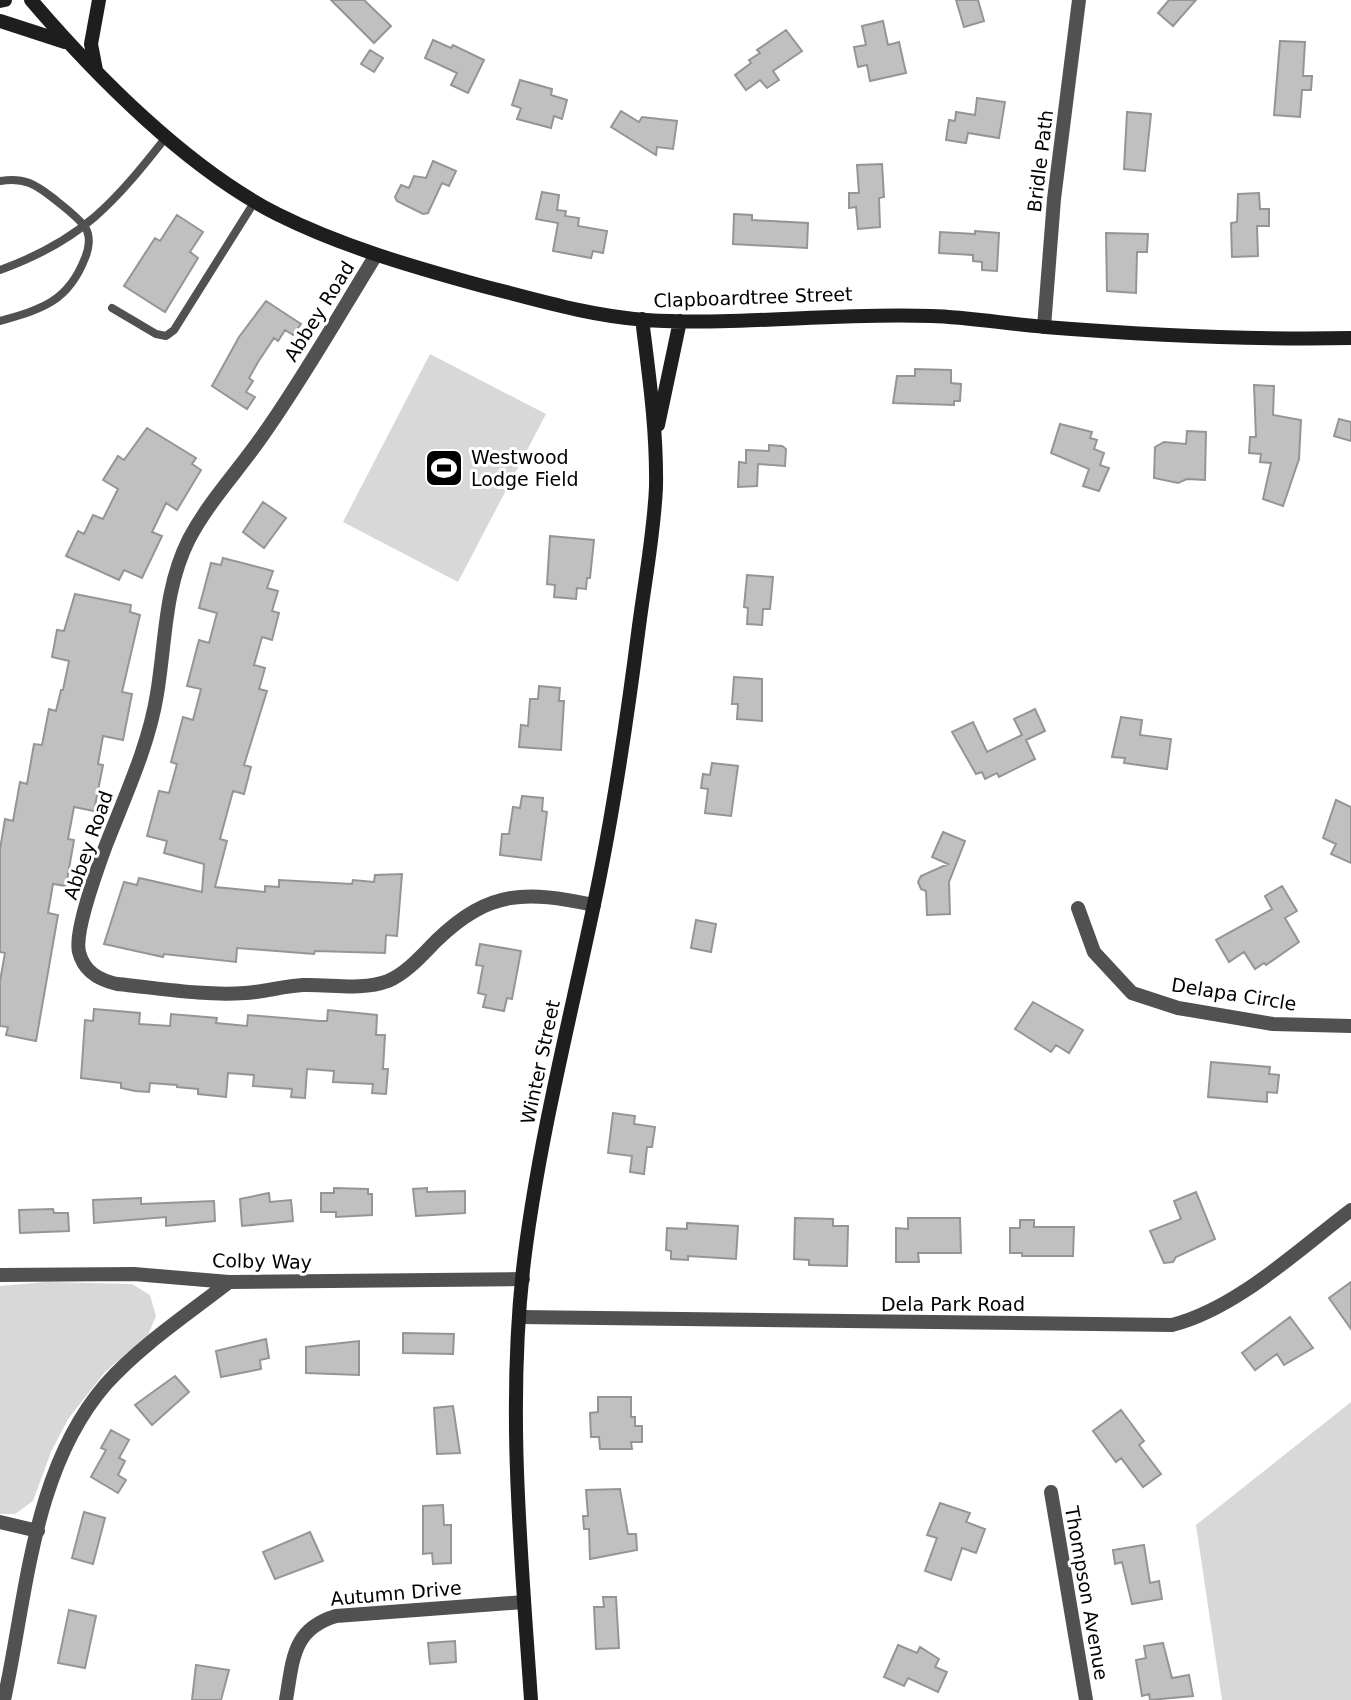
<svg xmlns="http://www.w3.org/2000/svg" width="1351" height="1700" viewBox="0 0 1351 1700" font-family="'DejaVu Sans',sans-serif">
	<rect width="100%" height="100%" fill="#fff"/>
	<path fill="#d8d8d8" d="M430,354L546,414L458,582L343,522Z
		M46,1282L132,1284L150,1295L156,1316L148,1335L105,1372L68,1419L51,1452L33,1501L15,1514H0V1286Z
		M1351,1402V1700H1222L1196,1525Z"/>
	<path fill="#c0c0c0" stroke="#959595" stroke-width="2" d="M331,0H364L391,26L374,43Z
		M956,0H978L984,21L964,27Z
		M1169,0H1196L1173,26L1158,13Z
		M883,21L888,45L899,42L906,73L870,81L867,65L858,67L854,47L866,45L862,26Z
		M786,30L802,51L773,71L779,80L767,88L760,80L746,90L735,75L751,63L749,60L760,53L757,50Z
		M433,40L451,48L453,45L484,60L468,93L451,85L457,73L425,58Z
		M1280,41L1305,42L1303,76H1312L1311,90H1302L1300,117L1274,115Z
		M370,50L383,58L374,72L361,64Z
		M520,80L552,89L551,95L567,100L562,119L554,116L551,128L517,119L521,108L512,105Z
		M977,98L1005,102L999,138L968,133L966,143L946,140L949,120L955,121L956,112L975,115Z
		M621,111L639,122L642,117L677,121L673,149L657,147L656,155L611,127Z
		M1127,112L1151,114L1145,171L1124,169Z
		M433,161L456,171L449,186L442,183L428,213L423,214L397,201L395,197L401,185L409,188L414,176L426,178Z
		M882,164L884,197L879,198L880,227L858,229L856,207L849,208V193H859L857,165Z
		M542,192L559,195L557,210L566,211L565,216L579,218L578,226L607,231L603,253L593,251L591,258L553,251L558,223L536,219Z
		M1259,193L1260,209H1269V226H1257L1258,256L1232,257L1231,223L1237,222L1238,194Z
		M734,214L752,215V220L808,223L807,248L733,244Z
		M177,215L203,232L190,252L198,258L165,312L124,286L155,238L160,241Z
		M975,231L999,233L997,271L982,270V262L973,261V255L939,253L940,232L975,234Z
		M1106,233L1148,234L1147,252H1137L1136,293L1107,291Z
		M266,301L301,324L293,335L285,330L278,341L274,338L258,362L249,378L253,381L246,392L255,397L247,409L212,386L239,337Z
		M915,369L951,370V383L961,384L960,401H954V405L893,403L897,376H915Z
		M1254,385L1274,386L1273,415L1301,420L1299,459L1283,506L1263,499L1271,463L1260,462L1261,454L1249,453L1250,437H1256Z
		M1339,419L1351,422V441L1334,436Z
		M1060,424L1092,432L1090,438L1097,440L1094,449L1104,453L1100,465L1109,468L1099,491L1083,486L1089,469L1051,453Z
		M147,428L196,458L192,464L201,470L177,510L166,503L152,532L162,536L142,578L124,570L119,580L66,556L78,531L84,534L93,515L103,519L118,489L103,480L118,456L124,460Z
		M1187,431L1206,432L1205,480L1187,479L1178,483L1154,478L1155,447L1164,442L1186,444Z
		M769,445L782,446L786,449L785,466L758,464L757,486L738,487L739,462L746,463V450L769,451Z
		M263,502L286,518L264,548L243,532Z
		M550,536L594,540L590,578H587L586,589L577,588L576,599L554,597L555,585L547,584Z
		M223,558L273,571L267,588L278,591L272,611L279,613L272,640L262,637L254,665L265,668L259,689L267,691L244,765L251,767L244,794L233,791L220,839L227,841L215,887L265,892V886L279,887V880L352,884L353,880L374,882L375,875L402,874L397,936L386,935L385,953L315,951L314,954L237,948L236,962L164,954L163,957L104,944L124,882L137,885L139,878L202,892L204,864L164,853L167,841L147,836L159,791L169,793L177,764L171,762L183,717L193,720L201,689L187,686L199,640L209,643L217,613L199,608L211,563L221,565Z
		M747,575L773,577L770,609H763L762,625L747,624L748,608L744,607Z
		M75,594L131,605L130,612L140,615L122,692L132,694L123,740L103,736L98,764L103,765L94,811L74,807L68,839L74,840L66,886L53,884L48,913L58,915L36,1041L6,1035L8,1027L0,1026V981L5,953L0,952V849L5,819L13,821L20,782L27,784L34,744L42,745L49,709L56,711L61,690H63L69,661L52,657L57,630L64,631Z
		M734,677L762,679V721L737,719L738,704H732Z
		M539,686L560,688L559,701H564L561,750L519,747L521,725L528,726L530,699H538Z
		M1035,709L1045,731L1026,740L1035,759L999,777L997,773L985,779L982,772L976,774L952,732L973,722L987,752L1022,735L1014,719Z
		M1121,717L1142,720L1140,735L1171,739L1167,769L1124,763L1125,758L1112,757Z
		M712,763L738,766L731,816L705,813L708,789L701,788L703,774L710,775Z
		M522,796L543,798L542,811L547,812L541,860L500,855L502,834H509L513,807L520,808Z
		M1336,800L1351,807V863L1331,854L1336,844L1323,838Z
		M943,832L965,841L949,882L950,914L927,915L926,891L921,889L918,882L921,876L948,864L932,857Z
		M1282,886L1297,911L1285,918L1299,942L1266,965L1264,963L1255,969L1244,952L1229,962L1216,940L1272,909L1265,896Z
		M696,920L716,924L711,952L691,948Z
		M480,944L521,951L512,999L507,998L504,1011L483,1007L486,995L478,993L483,966L476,965Z
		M1033,1002L1083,1030L1069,1053L1056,1045L1051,1052L1015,1029Z
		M94,1009L140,1013L139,1024L170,1026L171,1014L217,1018L216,1023L247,1026L248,1015L320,1021H327L328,1010L377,1015L376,1035H385L383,1069H388L386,1094L372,1093L373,1084L333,1082L334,1071L307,1069L305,1098L291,1097L292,1089L253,1086L254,1075L228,1073L226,1097L198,1094V1089L177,1087V1085L150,1083L149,1092L135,1091L121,1088V1083L81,1078L85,1020L93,1021Z
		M1211,1062L1270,1067L1269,1074L1279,1075L1277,1093L1267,1092V1102L1208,1097Z
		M613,1113L635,1116L634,1124L655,1127L652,1147H647L644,1174L630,1172L632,1156L608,1153Z
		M334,1188L368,1189V1194H372V1215L336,1217V1212H321V1193H334Z
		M427,1188V1192L465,1191V1213L416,1216L413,1189Z
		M1196,1192L1215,1239L1176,1257L1173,1262L1164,1263L1150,1231L1181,1219L1174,1201Z
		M269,1193L270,1202L291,1200L293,1221L242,1226L240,1199Z
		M141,1198V1204L214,1201L215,1221L166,1226V1217L94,1223L93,1200Z
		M53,1209L54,1213H68L69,1231L20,1233L19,1210Z
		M795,1218L833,1219V1226H848L847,1266L809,1265V1260L794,1259Z
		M908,1218H960L961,1253H918L919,1262H896V1228L908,1229Z
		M1020,1220H1034V1227H1074L1073,1256H1022V1253H1010V1228H1020Z
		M687,1223L738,1226L736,1259L688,1256V1260L671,1259V1251L666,1250L667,1228L687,1229Z
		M1351,1282V1329L1329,1298Z
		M1290,1317L1313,1348L1284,1365L1277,1354L1255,1370L1242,1353Z
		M403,1333L454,1334L453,1354L403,1353Z
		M266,1339L269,1358L260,1360L261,1369L221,1377L216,1351Z
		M359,1341V1375L306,1373V1347Z
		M175,1376L189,1392L152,1425L135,1405Z
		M598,1397H631V1417H635V1426H642V1442H631L632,1449H600L599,1437H591L590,1413L598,1412Z
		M453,1406L460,1453L437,1454L434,1408Z
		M1121,1410L1144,1441L1139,1445L1161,1474L1143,1487L1121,1458L1116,1462L1093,1431Z
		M111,1430L129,1440L119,1458L125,1461L118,1475L126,1480L118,1493L91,1477L106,1450L101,1448Z
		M620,1489L628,1534H636L637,1550L590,1559L589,1529H584L583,1516H588L586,1490Z
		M940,1503L970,1513L966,1522L985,1529L976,1553L962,1548L951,1580L925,1571L937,1538L927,1535Z
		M443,1505L444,1525H451V1563L433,1564L432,1553L423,1554V1506Z
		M84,1512L105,1518L93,1564L72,1558Z
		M310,1532L323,1561L275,1579L263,1552Z
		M1144,1545L1150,1583L1159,1581L1162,1599L1132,1604L1122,1562L1115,1564L1113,1550Z
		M603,1597H616L619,1648L596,1649L594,1607H604Z
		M69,1610L96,1616L85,1668L58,1663Z
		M455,1641L456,1662L430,1664L428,1643Z
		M1163,1643L1172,1678L1189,1675L1193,1696L1150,1700L1149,1694L1142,1696L1136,1660L1146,1658L1144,1646Z
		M898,1645L917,1653L920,1647L939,1659L935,1667L947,1672L938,1692L908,1678L904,1686L884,1677Z
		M196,1665L229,1670L221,1700H192Z"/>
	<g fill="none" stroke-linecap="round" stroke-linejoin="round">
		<path stroke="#515151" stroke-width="8" d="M0,181C24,177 35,184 53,198C63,206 78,217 85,227C91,236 89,249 85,258C68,302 42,309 0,321
			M0,270C83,240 114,203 167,136
			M112,308L156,334L166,336L174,330L255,201"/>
		<path stroke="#515151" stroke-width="14" d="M376,255C339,315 304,377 263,435C239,470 209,501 189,539C164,589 166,640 157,694C149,745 125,796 106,845C98,867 74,931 79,952C84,972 99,980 117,984C159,988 203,996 245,993C264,992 284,986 303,985C331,984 361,991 388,981C407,973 423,954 437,940C490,889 526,891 594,905
			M1044,327L1054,199L1079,0
			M1078,908L1094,952L1132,993L1178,1008L1273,1024L1351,1026
			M0,1275L134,1274L229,1282L523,1279
			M519,1317L1172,1325C1236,1309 1298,1250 1351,1210
			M1051,1492L1086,1700
			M0,1522L38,1531
			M4,1700C27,1595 32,1469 106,1384C141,1345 188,1314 229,1282
			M286,1700C293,1660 292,1629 336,1616L524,1602"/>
		<path stroke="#1e1e1e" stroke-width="14" d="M31,0C96,76 187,168 277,214C341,246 410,266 479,285C534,299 589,316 646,320C741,326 836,312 931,316C969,317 1007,324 1045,327C1146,335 1249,340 1351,338
			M0,1L5,0
			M0,21L65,42
			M96,70L91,44L99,0
			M658,425L680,321
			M531,1700C521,1552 506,1401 525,1253C540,1137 569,1023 593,909C613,816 627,720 639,626C645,580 654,533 656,487C657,431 649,375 642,319"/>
	</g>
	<defs>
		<symbol id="stadium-square" viewBox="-11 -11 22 22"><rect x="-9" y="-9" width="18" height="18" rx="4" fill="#000" stroke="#fff"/><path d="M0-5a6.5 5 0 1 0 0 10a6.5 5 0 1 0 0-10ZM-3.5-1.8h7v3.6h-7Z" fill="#fff"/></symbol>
	</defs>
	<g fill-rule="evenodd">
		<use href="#stadium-square" x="422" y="446" width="44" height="44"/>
	</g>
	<g text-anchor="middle" stroke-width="6" stroke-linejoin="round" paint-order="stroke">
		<g font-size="19" fill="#000" stroke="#fff">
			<text transform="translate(1040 161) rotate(-83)" y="7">Bridle Path</text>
			<text transform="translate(753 297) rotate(-2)" y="7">Clapboardtree Street</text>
			<text transform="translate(319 311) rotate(-58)" y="7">Abbey Road</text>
			<text transform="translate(88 845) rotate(-71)" y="7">Abbey Road</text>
			<text transform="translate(1234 994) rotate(9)" y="7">Delapa Circle</text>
			<text transform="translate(540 1062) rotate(-78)" y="7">Winter Street</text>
			<text transform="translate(262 1261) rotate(1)" y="7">Colby Way</text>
			<text x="953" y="1311">Dela Park Road</text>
			<text transform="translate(396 1593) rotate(-5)" y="7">Autumn Drive</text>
			<text transform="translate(1087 1593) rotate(80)" y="7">Thompson Avenue</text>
		</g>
		<g font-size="19" fill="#000" stroke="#fff" text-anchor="start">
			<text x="471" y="464">Westwood<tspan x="471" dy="22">Lodge Field</tspan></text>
		</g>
	</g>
</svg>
